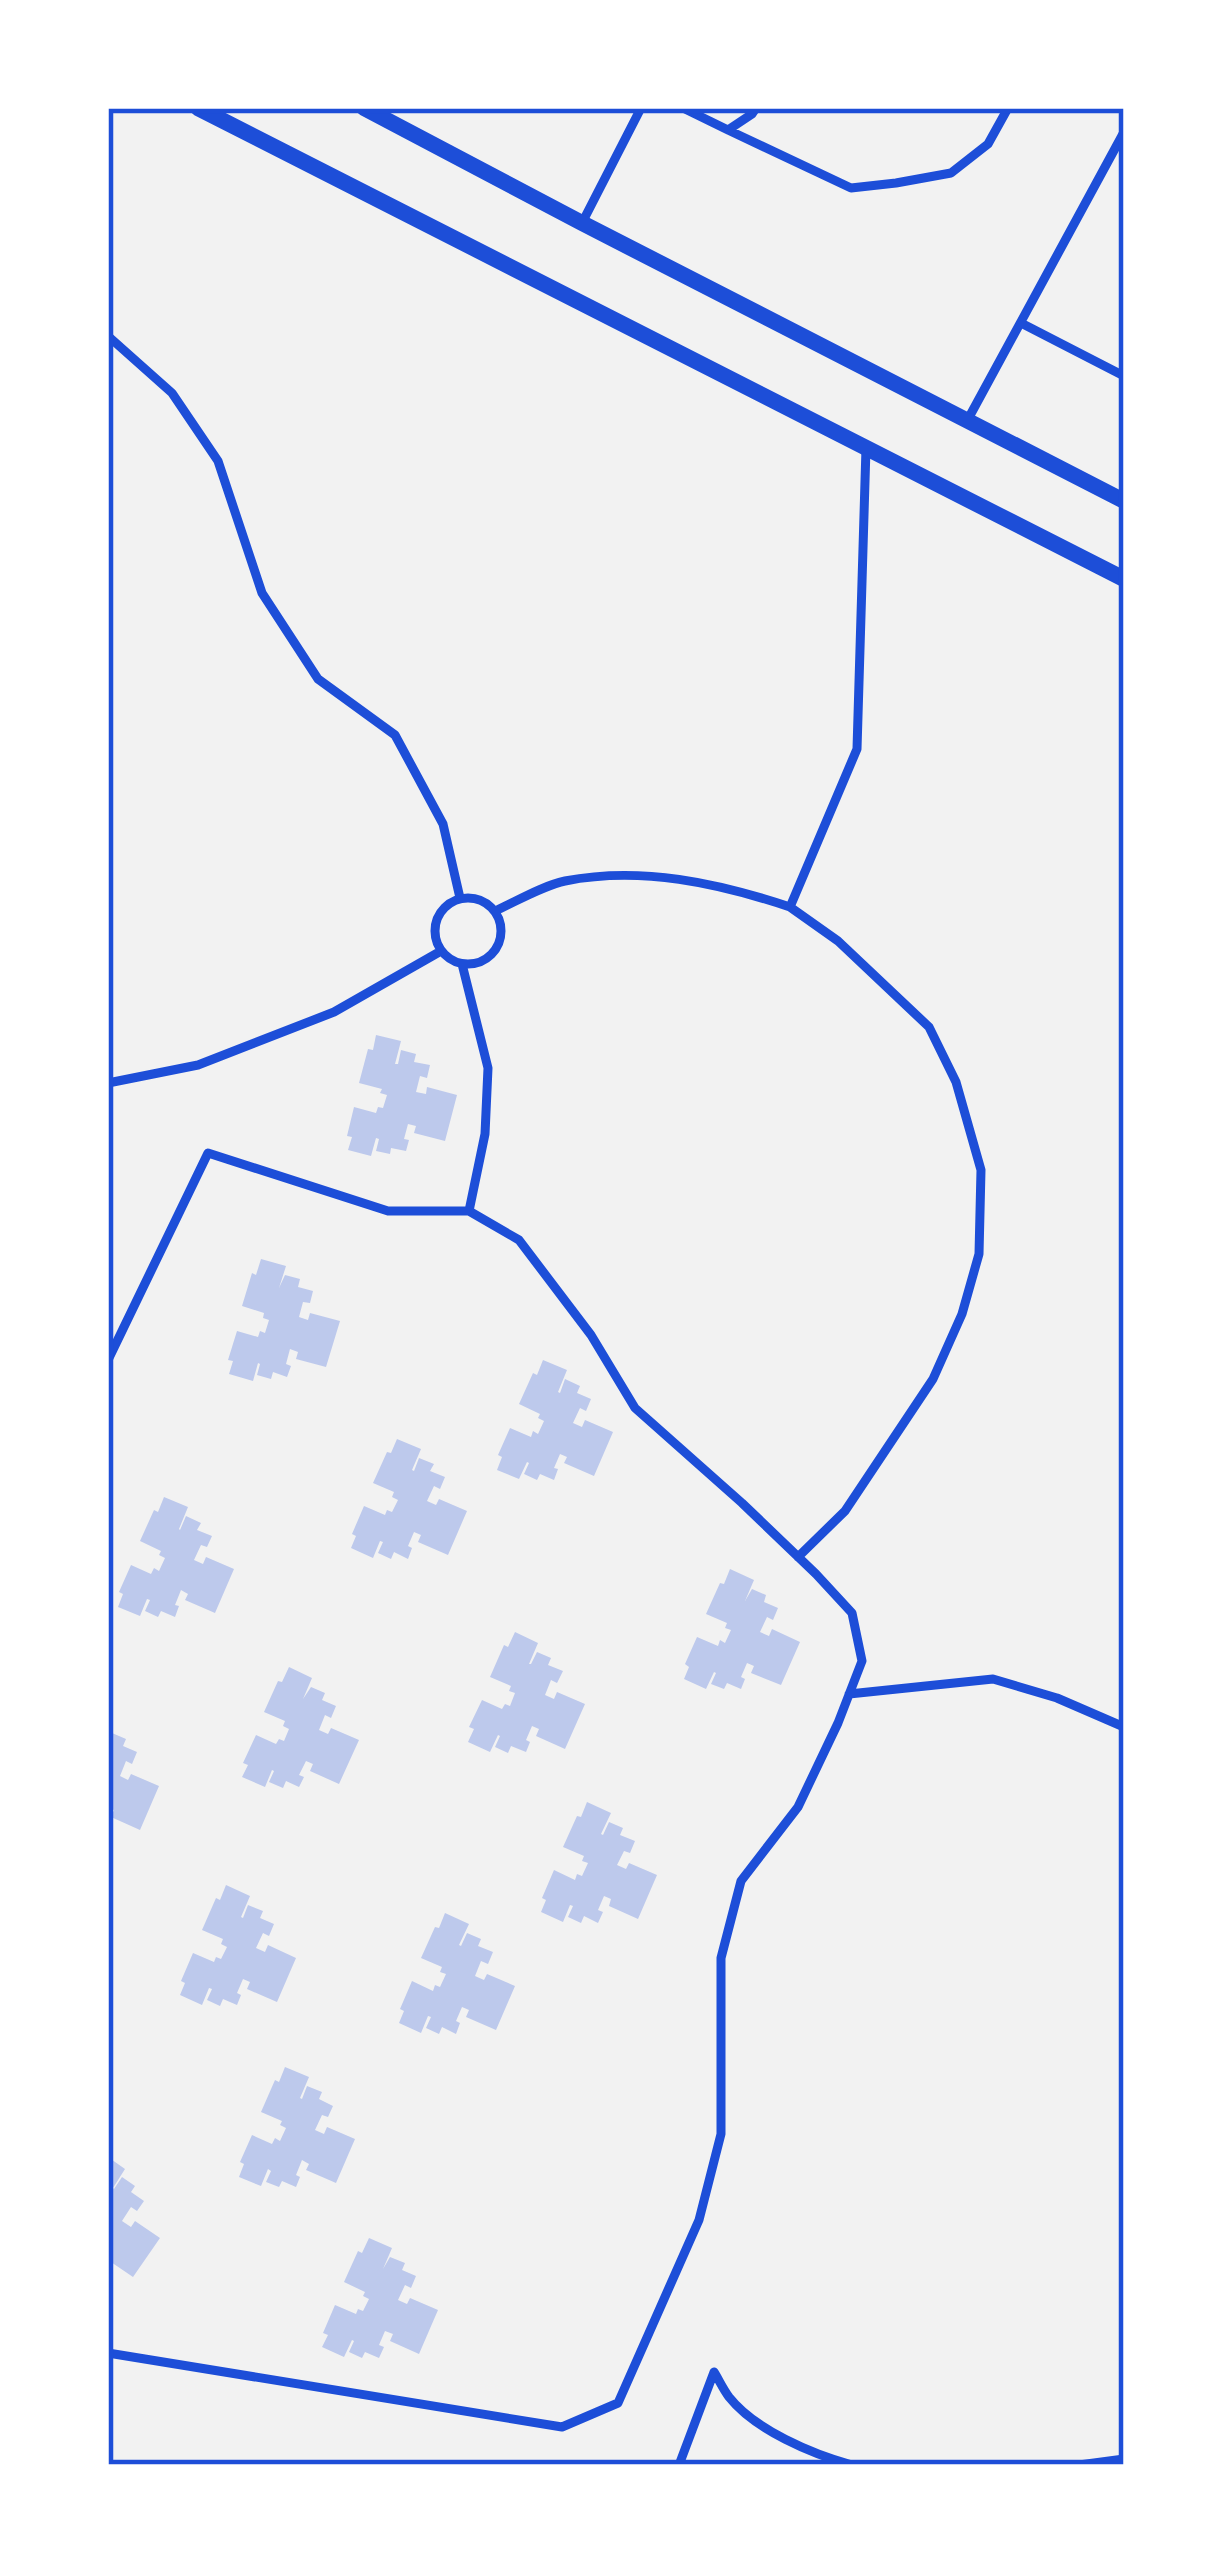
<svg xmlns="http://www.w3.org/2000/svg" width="1232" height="2573" viewBox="0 0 1232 2573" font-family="'Sofia Sans Condensed',sans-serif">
	<rect width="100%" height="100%" fill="#f2f2f2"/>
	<path fill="#bdc9ec" d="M376,1035L401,1041L395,1064H398L401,1050L416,1054L414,1062L430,1065L427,1078L420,1076L416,1092L426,1094L427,1087L457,1095L445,1141L414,1133L416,1126L408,1124L404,1139L409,1140L406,1151L391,1148L390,1154L376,1151L379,1139L376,1138L371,1156L348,1150L352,1137L347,1136L354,1107L376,1113L378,1107L383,1108L387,1095L380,1093L382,1089L359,1083L368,1049L373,1050Z
		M261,1259L286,1266L279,1288L285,1275L300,1279L298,1287L313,1291L310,1303L303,1302L299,1317L308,1320L310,1313L340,1321L326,1367L296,1359L298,1352L290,1349L286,1364L291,1366L287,1377L273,1372L271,1379L257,1375L260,1364L258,1363L253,1381L229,1374L233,1361L228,1360L237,1331L258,1337L260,1331L265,1333L269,1320L263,1318L264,1313L242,1306L252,1273L256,1275Z
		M543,1360L567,1370L558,1392L560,1393L565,1379L580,1386L577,1393L591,1399L586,1411L580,1408L573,1423L582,1427L585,1420L613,1432L594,1476L564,1463L567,1457L560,1454L554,1468L558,1469L554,1480L540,1474L537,1480L524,1474L529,1463L527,1462L519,1479L497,1470L502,1457L498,1455L510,1428L531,1437L533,1431L538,1434L544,1421L538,1418L540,1414L519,1404L533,1373L537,1375Z
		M397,1439L421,1449L412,1470L414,1471L419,1458L434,1464L430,1471L445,1477L440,1489L434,1486L427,1501L436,1505L439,1499L467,1511L448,1555L418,1542L421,1535L414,1532L408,1546L412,1548L408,1559L394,1552L391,1559L378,1553L383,1542L380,1541L373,1558L351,1548L356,1536L352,1534L364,1506L385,1515L387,1510L392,1512L398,1500L392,1497L394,1492L373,1483L387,1452L391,1453Z
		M164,1497L188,1507L179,1529L180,1530L186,1516L201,1523L197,1530L212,1536L207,1547L201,1545L194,1560L203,1564L206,1557L234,1569L215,1613L185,1600L188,1594L181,1590L175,1605L179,1606L175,1617L161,1611L158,1617L145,1611L150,1600L147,1599L140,1616L118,1607L123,1594L119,1592L131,1565L151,1574L154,1568L159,1571L165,1558L159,1555L161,1551L140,1541L154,1510L158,1512Z
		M730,1569L754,1580L745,1601L752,1589L766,1595L764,1602L778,1608L773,1620L767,1617L760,1632L769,1636L772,1629L800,1642L781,1685L751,1673L754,1666L747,1663L741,1677L745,1679L741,1689L727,1683L724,1689L711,1684L716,1673L714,1672L706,1689L684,1679L689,1667L685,1664L697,1637L718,1646L720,1640L725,1643L731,1630L725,1628L727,1623L706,1614L720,1583L724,1584Z
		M515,1632L538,1643L529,1664H531L537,1652L551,1658L548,1665L563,1671L557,1683L551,1680L545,1695L554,1699L557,1692L585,1704L565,1749L536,1736L539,1729L532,1726L526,1740L530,1742L526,1752L511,1746L508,1753L495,1747L500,1736L498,1735L490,1752L468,1742L474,1729L469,1727L482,1700L502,1709L505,1704L510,1706L515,1693L509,1691L511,1686L490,1677L504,1645L508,1647Z
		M289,1667L312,1678L303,1699L311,1687L325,1693L322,1700L336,1706L331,1718L325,1715L319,1730L328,1734L331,1728L359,1740L339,1784L310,1771L313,1764L306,1761L299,1775L304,1777L299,1787L286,1781L283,1788L269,1782L274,1771L272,1770L265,1787L242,1777L248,1765L243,1763L256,1735L276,1744L279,1739L284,1741L289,1729L283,1726L285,1721L264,1712L278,1681L282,1682Z
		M112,1733L126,1739L123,1746L137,1752L132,1764L126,1761L120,1776L128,1780L131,1774L159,1786L140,1830L111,1817L114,1810L108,1808V1741Z
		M587,1802L611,1813L601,1834L603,1835L609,1822L623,1828L620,1835L635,1841L630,1853L624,1851L617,1865L626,1869L629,1863L657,1875L638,1919L609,1906L611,1899L604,1896L598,1910L603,1912L598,1923L584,1916L581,1923L568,1917L573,1906L570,1905L563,1922L541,1912L546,1900L542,1898L554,1870L575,1880L577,1874L582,1876L588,1863L582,1861L584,1856L563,1847L577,1816L581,1817Z
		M226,1885L250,1896L241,1917L243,1918L248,1905L263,1911L260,1918L274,1924L269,1936L263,1933L256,1948L265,1952L268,1945L296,1958L277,2002L247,1989L250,1982L243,1979L237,1993L241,1995L237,2005L223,1999L220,2006L207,2000L212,1989L209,1988L202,2005L180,1995L185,1983L181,1981L193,1953L214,1962L216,1957L221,1959L227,1947L221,1944L223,1939L202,1930L216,1898L220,1900Z
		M445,1913L469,1924L459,1945L461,1946L467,1933L481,1939L478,1946L493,1952L488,1964L481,1961L475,1976L484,1980L487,1974L515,1986L496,2030L466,2017L469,2010L462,2007L456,2021L460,2023L456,2034L442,2027L439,2034L426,2028L431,2017L428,2016L421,2033L399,2023L404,2011L400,2009L412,1981L433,1991L435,1985L440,1987L446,1974L440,1972L442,1967L421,1958L435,1927L439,1928Z
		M285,2067L309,2077L300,2098L302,2099L307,2086L322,2092L319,2099L333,2106L328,2117L322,2115L315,2130L324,2134L327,2127L355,2139L336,2183L306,2170L309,2164L302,2160L296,2175L300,2177L296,2187L282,2181L279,2187L266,2182L271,2171L268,2169L261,2186L239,2177L244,2164L240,2162L252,2135L272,2144L275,2138L280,2141L286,2128L280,2125L282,2121L261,2112L275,2080L279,2082Z
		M108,2157L125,2169L113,2188L114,2189L122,2177L135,2186L131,2192L144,2201L137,2211L131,2207L122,2221L131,2227L135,2221L160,2238L133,2277L108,2260L110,2254L108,2252Z
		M369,2238L392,2248L383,2269L390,2257L405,2263L402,2270L416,2276L411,2288L405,2285L398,2300L407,2304L410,2298L438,2310L419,2354L390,2341L393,2334L385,2331L379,2345L384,2347L379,2358L365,2352L362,2358L349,2352L354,2341L352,2340L344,2357L322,2347L328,2335L323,2333L335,2305L356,2314L358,2309L363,2311L369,2299L363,2296L365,2292L344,2282L358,2251L362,2253Z"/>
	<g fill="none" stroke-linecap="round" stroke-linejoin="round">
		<path stroke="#1d4ed8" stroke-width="9" d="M683,108L728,130L752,114L756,108
			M728,130L851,188L896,183L951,173L988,144L1008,108
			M582,223L641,108
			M1021,323L1124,376
			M108,336L172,393L218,461L262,593L318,679L395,735L443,824L460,898
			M967,421L1124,132
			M435 931a33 33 0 1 1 66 0a33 33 0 1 1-66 0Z
			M790,907L838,941L929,1027L956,1082L981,1170L979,1254L962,1314L933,1379L845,1511L798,1557
			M495,911C517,901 542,886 565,881C641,866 718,883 790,907L857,749L866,448
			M462,964L488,1068L485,1134L469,1211
			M108,1083L198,1065L334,1012L441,951
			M108,1360L208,1153L388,1211H469L519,1240L591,1335L635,1408L742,1503L816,1574L852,1613L862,1661L838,1723L798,1807L741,1881L721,1958V2134L699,2220L618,2403L562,2427L108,2353
			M849,1694L993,1679L1057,1698L1124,1727
			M714,2372C719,2380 723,2389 729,2397C755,2430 812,2454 852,2465
			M679,2465L714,2372
			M1079,2465L1124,2459"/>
		<path stroke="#1d4ed8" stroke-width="16" d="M198,108L1124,579
			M364,108L582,223L1124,501"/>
	</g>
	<rect width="1232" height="2573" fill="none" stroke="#ffffff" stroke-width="222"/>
	<rect x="111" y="111" width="1010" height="2351" fill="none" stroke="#1d4ed8" stroke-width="4.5"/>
</svg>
